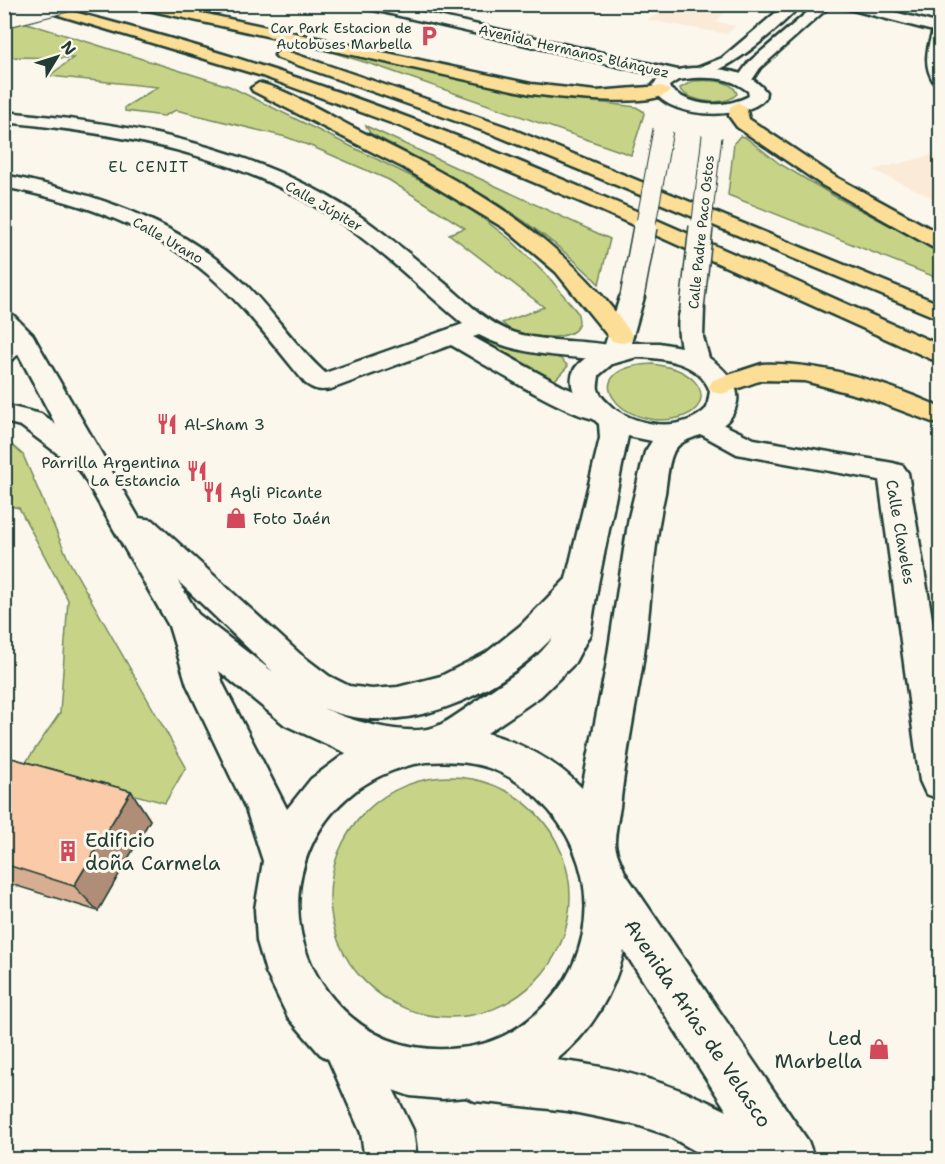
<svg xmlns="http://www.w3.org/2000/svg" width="945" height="1164" viewBox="0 0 945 1164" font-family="'Shantell Sans',sans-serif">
	<rect width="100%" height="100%" fill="#fbf7ec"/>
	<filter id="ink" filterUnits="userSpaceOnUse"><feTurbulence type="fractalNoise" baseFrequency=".0167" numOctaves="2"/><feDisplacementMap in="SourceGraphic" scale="12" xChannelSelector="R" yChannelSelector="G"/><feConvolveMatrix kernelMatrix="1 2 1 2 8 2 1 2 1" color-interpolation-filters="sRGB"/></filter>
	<g filter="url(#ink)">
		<path fill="#fbead8" d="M672,5H704L728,8L716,22L736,26L727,34L647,20Z
			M940,153V201L873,170Z"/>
		<path fill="#c7d488" stroke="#73885e" stroke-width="1.5" d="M20,21L229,86L435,188L466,206L511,240L552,281L577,312C590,345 532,338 514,332C510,330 506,326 502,323L544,307L449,234L465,228L389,180L313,147L286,137L176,110L164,116L125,111V107L158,87L49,76L73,58L5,57V25Z
			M311,46L524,93L636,107L643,111L644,114L631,155L374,65Z
			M693,81C707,80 733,79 737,94C724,107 694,102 681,91L680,88Z
			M366,126L610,239L599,284C532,215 454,178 370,133Z
			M740,136L745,137L780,164L836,197L940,252V279L728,195L734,143Z
			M475,336L520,350L546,352L561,359L568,366L555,380H550L475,339Z
			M653,364C664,366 675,367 684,373C709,388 706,411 678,418C620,432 571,367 653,364Z
			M5,439L23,455L69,561L186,767L165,803L24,765L60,713L68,600L19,508L5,505Z
			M330 897a120 120 0 1 1 240 0a120 120 0 1 1-240 0Z"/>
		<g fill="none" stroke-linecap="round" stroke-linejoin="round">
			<defs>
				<path id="minor" d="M359,4H385L678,70L686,75L678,80L365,8Z
					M786,4H801C785,24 717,83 692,76L690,73L692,70L722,58Z
					M817,4L830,6L760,68L750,83H738L736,80L749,62Z
					M864,4L940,24V84L934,82C923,66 927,48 933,31L845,8L843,5Z
					M4,112C130,123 262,147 367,221C393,240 417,260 442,281C463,298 482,319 507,330C545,345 586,338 624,348L628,353L624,358L615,361C569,356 520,357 479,335L473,337L562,386L606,405L610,411L606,417C603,418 600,419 597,419C573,420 476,359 451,345L331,389C320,391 314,390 305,383C275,346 246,308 211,277C152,226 80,202 4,187V175C92,193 177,219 243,282C272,310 295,346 325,373L463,324C421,289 382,250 337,220C240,154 119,133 4,122Z
					M23,332L32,334L35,339L13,359L4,361V341L14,334Z
					M4,405L41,414L102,458L107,465L102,472L92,475L82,472L21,426L4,422Z
					M705,416L754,439L893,463L903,466L908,473L940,667V799L926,794L920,781L879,480L747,456L737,454L695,431L691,425L695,419Z
					M348,1025L365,1032L413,1130L417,1160H365L361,1133L324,1049L331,1032Z"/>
				<path id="secondary" d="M693,68C719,68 750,70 766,92L765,98C747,122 658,119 653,85C663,72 678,69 693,68ZM693,78C713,77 732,78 748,91L749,96C724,109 692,107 670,89L669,86L678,80Z
					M632,290L640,292L644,297L631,343H659L681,347C678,335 676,314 684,303L692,301L700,303L704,308L703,337L709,358C723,368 740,383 737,402C729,441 684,429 673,453C668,464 667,480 665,493C652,550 651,610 642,668C634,715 625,760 620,807C618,819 615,832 615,843C615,852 622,864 625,873L808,1141L815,1160H711L667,1135L637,1125L568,1111L475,1101L466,1097L442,1099L410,1096L361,1079L320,1054L288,1017L266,972L257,941L255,909L263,861L246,809L187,685L169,626L77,465L12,342L4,334V313L13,315L32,334L139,518L153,520L300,654L329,676L349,686L372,689L398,687L441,676L486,653L521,625L566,579L600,438L599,424C569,399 555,365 603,351L620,297L624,292ZM637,357C664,358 699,362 710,391L707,408C683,433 638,427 612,407C607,402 600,397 598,389C597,385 599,379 599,375L612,364ZM628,436L652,441L645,452L629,517L606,667L582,788C556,761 524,744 487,733L541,696L574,664L590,634L598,584ZM178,581L273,672L198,614ZM553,637C539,659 514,675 493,689C480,698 448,723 435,727C405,737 350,721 323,708C402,741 497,696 553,637ZM219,671L285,725L346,753L311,779L287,809L223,684ZM426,762C447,761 468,761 489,768C507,774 525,786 538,799C601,858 602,956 537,1013C515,1033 491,1045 460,1048C420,1053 381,1043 350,1016C254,931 299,781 426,762ZM624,951L727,1111C672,1083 617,1067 556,1060C591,1033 614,993 624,951Z"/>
				<path id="motorway" d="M22,4C50,4 76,13 104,20C137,29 170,38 203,48C458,123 698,240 940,345V361L931,359L602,211L402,127L262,76Z
					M133,4H160L531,84L596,91L662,86L670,91C656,109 554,97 531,94L139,8Z
					M283,50L507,127L940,304V319L495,135L278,58L275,55L278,52Z
					M259,83C288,90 327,114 354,128C465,183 561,231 633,336L630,341L621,343L612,341L556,272L504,228L404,168L253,91L251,88Z
					M738,102L746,107L749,119L836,177L940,234V248L932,247L822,185L737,127L729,116L730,107Z
					M762,364C823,362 885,383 940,407V425L868,398L805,381L762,380L722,394L713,392L709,386L713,380Z"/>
			</defs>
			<use href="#minor" stroke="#1f3d34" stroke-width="5"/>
			<use href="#secondary" stroke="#1f3d34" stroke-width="5"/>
			<use href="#motorway" stroke="#1f3d34" stroke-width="5"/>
			<use href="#minor" fill="#fbf7ec" fill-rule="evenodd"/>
			<use href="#secondary" fill="#fbf7ec" fill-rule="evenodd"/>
			<use href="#motorway" fill="#fdde96" fill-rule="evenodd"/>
			<defs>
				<path id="minor-bridge" d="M4,20L67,4"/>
				<path id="secondary-bridge-far1" d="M645,229L663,130
					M701,229L712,136"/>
				<path id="secondary-bridge" d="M632,297L645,227
					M692,308L701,227"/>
			</defs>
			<use href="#minor-bridge" stroke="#1f3d34" stroke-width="17" stroke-linecap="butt"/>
			<use href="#secondary-bridge-far1" stroke="#1f3d34" stroke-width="21" stroke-linecap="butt"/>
			<use href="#secondary-bridge" stroke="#1f3d34" stroke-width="26" stroke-linecap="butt"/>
			<use href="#minor-bridge" stroke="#fbf7ec" stroke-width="15"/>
			<use href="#secondary-bridge-far1" stroke="#fbf7ec" stroke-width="19"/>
			<use href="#secondary-bridge" stroke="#fbf7ec" stroke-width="23"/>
		</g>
		<path fill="#d7ae91" stroke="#1f3d34" stroke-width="1.5" d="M4,756L131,791L150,820L98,911L4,882Z"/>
		<path fill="#af8d76" stroke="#1f3d34" stroke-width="1.5" d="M131,791L150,820L98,911L74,886Z"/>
		<path fill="#facaa9" stroke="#1f3d34" stroke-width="1.5" d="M4,756L131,791L74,886L4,864Z"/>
	</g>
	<defs>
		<symbol id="parking-bare" viewBox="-9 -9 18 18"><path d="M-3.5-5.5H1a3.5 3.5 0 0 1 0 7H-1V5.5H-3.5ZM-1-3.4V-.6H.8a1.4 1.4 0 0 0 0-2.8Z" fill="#d1495b" stroke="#fbf7ec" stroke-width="2.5" paint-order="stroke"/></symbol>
		<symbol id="restaurant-bare" viewBox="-9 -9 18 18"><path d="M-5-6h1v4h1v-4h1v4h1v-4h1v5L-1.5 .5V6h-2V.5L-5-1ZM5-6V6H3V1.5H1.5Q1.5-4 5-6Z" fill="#d1495b" stroke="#fbf7ec" stroke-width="2.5" paint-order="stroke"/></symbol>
		<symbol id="shop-bare" viewBox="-9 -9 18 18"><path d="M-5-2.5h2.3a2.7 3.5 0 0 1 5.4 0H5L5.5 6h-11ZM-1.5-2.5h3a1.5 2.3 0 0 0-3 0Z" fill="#d1495b" stroke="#fbf7ec" stroke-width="2.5" paint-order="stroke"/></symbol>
		<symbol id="building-bare" viewBox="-9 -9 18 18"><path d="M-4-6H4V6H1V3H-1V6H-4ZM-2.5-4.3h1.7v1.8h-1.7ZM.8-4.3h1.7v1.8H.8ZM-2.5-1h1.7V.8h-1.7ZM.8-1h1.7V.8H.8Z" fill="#d1495b" stroke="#fbf7ec" stroke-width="2.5" paint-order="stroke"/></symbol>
	</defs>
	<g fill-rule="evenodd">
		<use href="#parking-bare" x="414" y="21" width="30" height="30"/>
		<use href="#restaurant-bare" x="152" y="409" width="30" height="30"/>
		<use href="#restaurant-bare" x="182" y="456" width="30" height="30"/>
		<use href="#restaurant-bare" x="198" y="477" width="30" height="30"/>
		<use href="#shop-bare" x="221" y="503" width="30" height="30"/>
		<use href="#building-bare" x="53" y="836" width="30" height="30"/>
		<use href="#shop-bare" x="864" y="1034" width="30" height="30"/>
	</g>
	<g text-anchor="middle" stroke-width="6" stroke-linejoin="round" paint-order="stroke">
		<g font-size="14" fill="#1f3d34" stroke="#fbf7ec" text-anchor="end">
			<text x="412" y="33">Car Park Estacion de<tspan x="412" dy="16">Autobuses Marbella</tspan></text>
		</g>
		<g font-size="14" fill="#1f3d34" stroke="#fbf7ec">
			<text transform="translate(574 51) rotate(13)" y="5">Avenida Hermanos Blánquez</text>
			<text transform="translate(324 206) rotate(30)" y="5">Calle Júpiter</text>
			<text transform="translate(701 232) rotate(-84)" y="5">Calle Padre Paco Ostos</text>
			<text transform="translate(168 240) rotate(30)" y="5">Calle Urano</text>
		</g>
		<g font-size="15" letter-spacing="1.5" fill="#1f3d34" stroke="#fbf7ec">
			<text x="149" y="172">EL CENIT</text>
		</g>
		<g font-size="16" fill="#1f3d34" stroke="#fbf7ec" text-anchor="start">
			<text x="184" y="430">Al-Sham 3</text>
			<text x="180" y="468" text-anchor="end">Parrilla Argentina<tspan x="180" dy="18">La Estancia</tspan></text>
			<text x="230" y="498">Agli Picante</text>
			<text x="253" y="524">Foto Jaén</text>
		</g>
		<g font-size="16" fill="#1f3d34" stroke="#fbf7ec">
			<text transform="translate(901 532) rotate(80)" y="6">Calle Claveles</text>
		</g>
		<g font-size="20" fill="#1f3d34" stroke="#fbf7ec" text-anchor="start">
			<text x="85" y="847">Edificio<tspan x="85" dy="23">doña Carmela</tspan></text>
			<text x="862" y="1045" text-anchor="end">Led<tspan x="862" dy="23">Marbella</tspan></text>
		</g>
		<g font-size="20" fill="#1f3d34" stroke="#fbf7ec">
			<text transform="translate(698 1023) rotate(56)" y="7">Avenida Arias de Velasco</text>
		</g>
	</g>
	<rect width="945" height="1164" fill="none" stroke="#fbf7ec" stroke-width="24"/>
	<rect x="12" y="12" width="921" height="1140" fill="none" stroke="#1f3d34" stroke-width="2" filter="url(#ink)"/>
	<g transform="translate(57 57) rotate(52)" stroke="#fbf7ec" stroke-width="4.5" paint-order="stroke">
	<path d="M0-4.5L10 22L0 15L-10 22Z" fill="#1f3d34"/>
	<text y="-9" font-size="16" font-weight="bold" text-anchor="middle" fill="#1f3d34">N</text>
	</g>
</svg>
